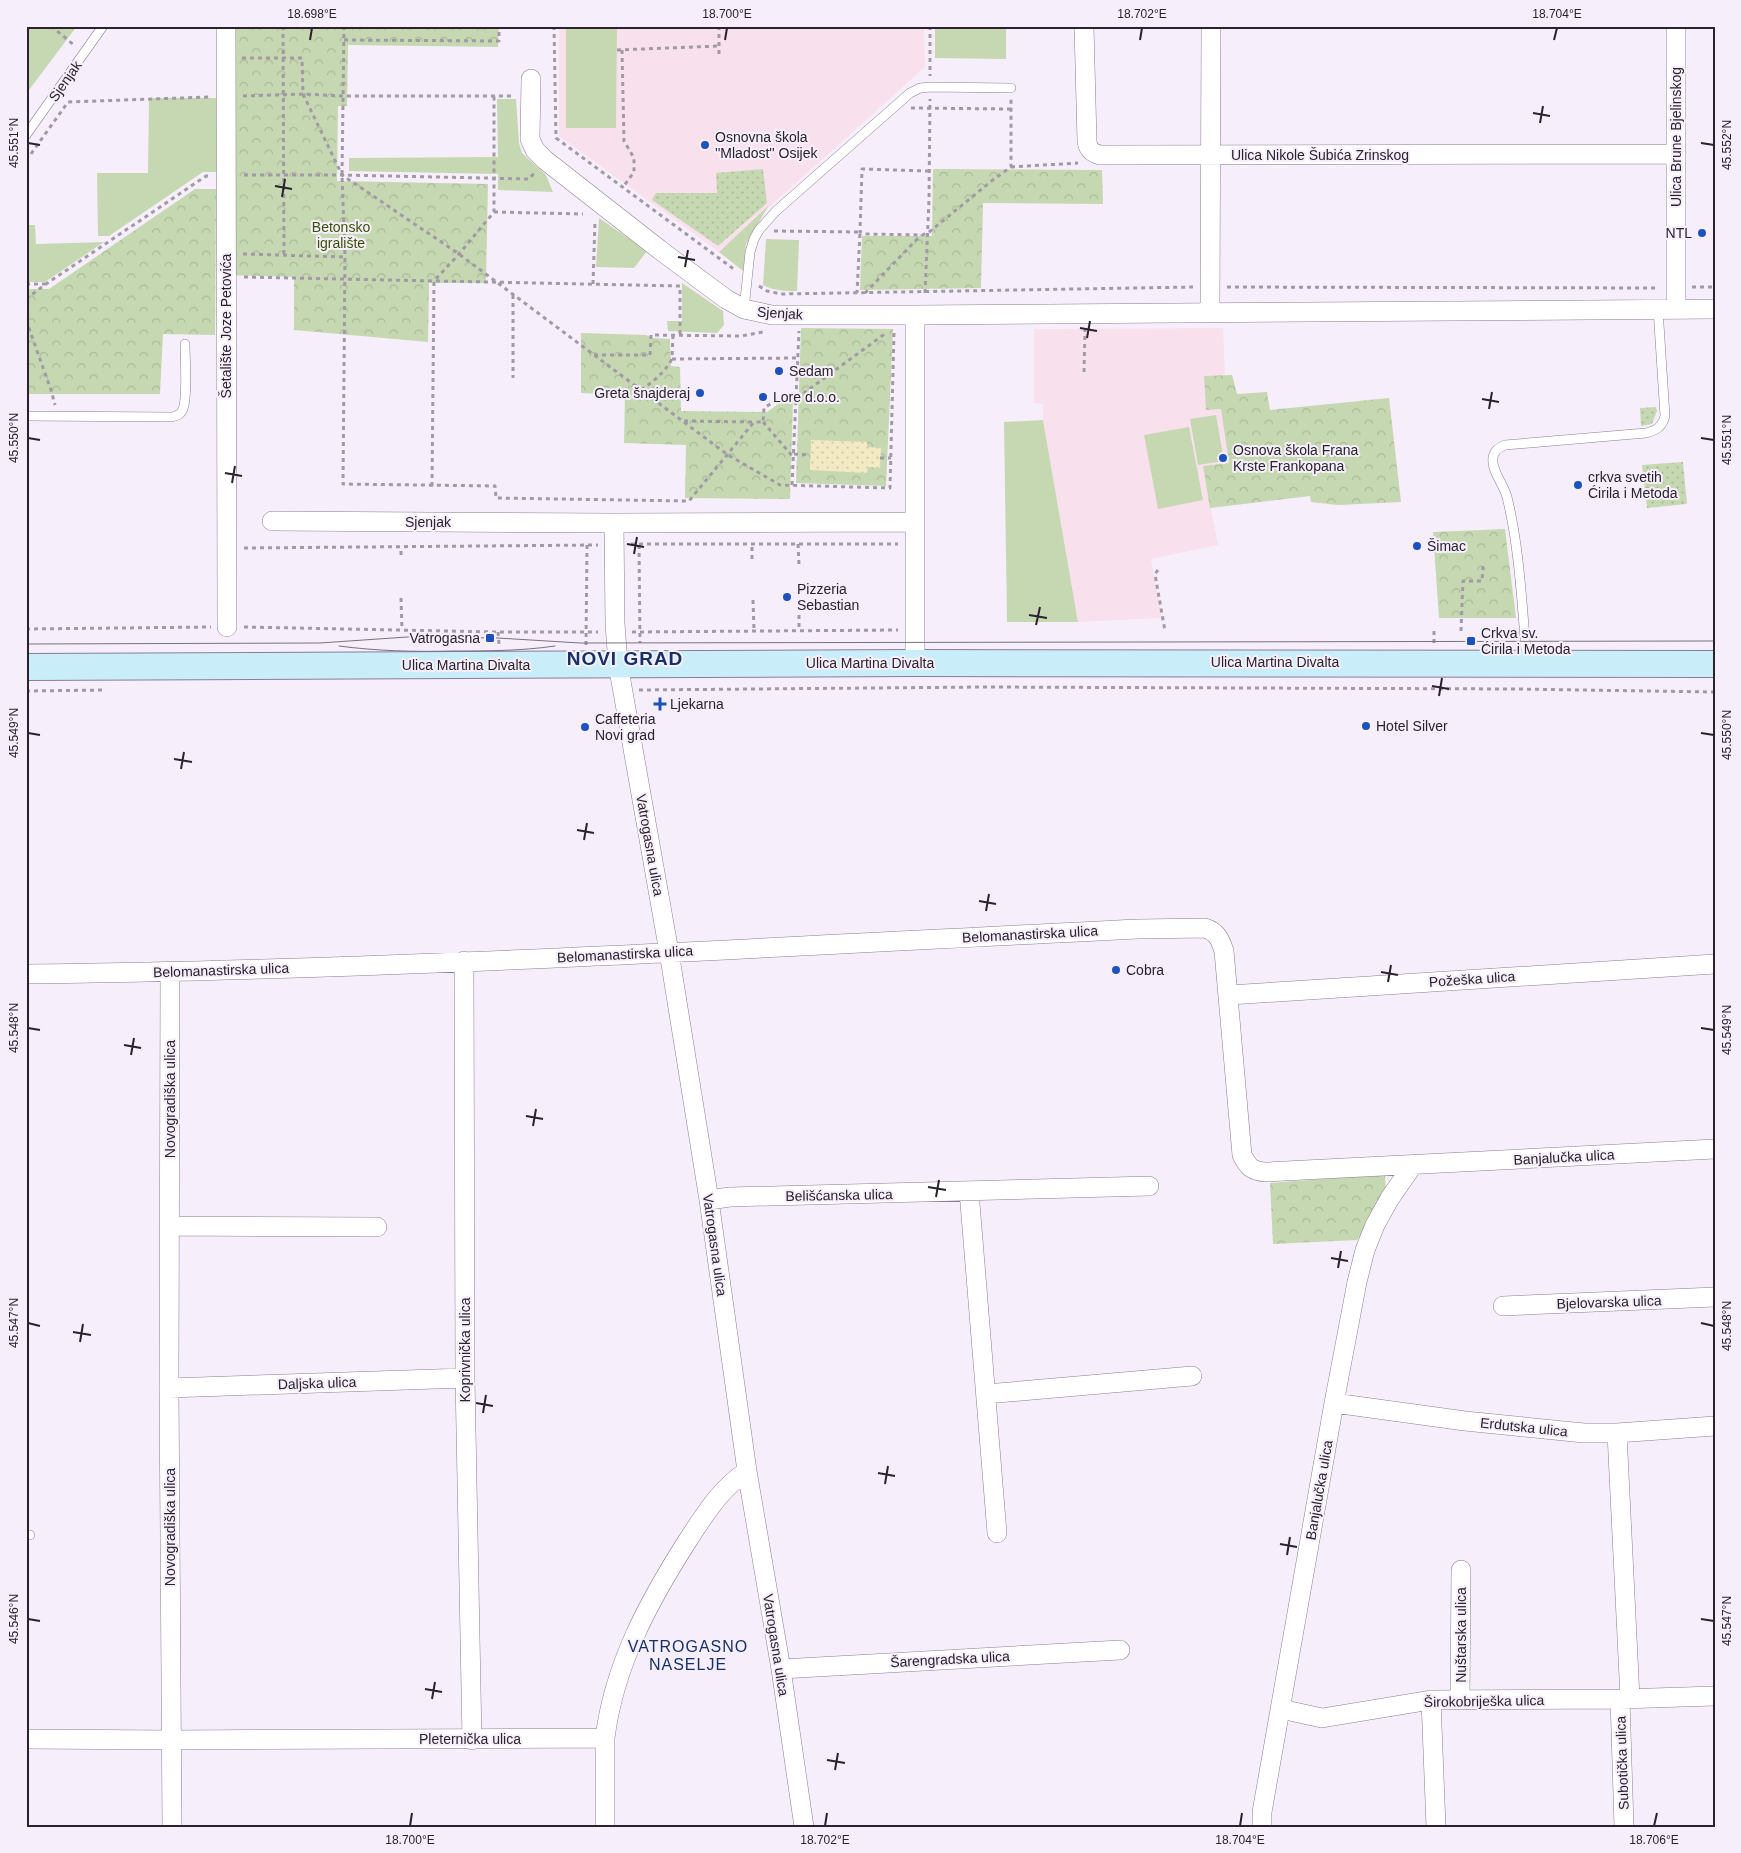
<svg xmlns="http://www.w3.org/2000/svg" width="1741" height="1853" viewBox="0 0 1741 1853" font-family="Helvetica,sans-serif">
	<defs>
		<pattern id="forest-crowns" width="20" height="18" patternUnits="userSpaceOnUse" patternTransform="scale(1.25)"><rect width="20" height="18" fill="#c6d8b2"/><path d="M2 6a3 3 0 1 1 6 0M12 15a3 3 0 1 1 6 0" fill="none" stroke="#aab999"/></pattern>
		<pattern id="sand-dots" width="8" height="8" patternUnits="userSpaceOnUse" patternTransform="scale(1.25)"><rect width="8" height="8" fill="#f3e9c3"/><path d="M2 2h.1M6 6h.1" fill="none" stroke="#d0c8a8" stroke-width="1.8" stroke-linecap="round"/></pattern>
		<pattern id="garden-dots" width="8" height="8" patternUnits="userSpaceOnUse" patternTransform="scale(1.25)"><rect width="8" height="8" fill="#c6d8b2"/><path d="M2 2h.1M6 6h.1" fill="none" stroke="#aab999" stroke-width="1.8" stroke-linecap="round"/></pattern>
	</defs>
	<rect width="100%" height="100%" fill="#f6effb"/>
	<path fill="#f8e1ed" d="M559,26H924L925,67L719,252L559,136Z
		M1223,328L1225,375H1232L1237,395L1267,392L1270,410L1389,398L1401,502L1338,505L1311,502L1310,496L1211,508L1218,545L1151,559L1162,618L1078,622L1043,420V404L1034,403V329Z"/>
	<path fill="#c6d8b2" d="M28,26H77L26,94V28Z
		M566,26H617L616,128H566Z
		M935,26H1006V59L935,58Z
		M149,98H221L222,172H203L109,236H98L97,173H148Z
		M497,99H516L519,143L522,153L546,175L553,192L498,190V174L349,171V158L498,157Z
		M769,205L746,244L743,271L719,252Z
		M599,218L647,251L634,268L596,267Z
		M26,225H35L36,244L104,242L45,282H26Z
		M766,239L799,240L797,291C785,291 774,291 763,285Z
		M682,283L723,311L724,325L717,333L668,331L667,321H682Z
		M1216,415L1224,461L1198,465L1190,419Z
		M1043,420L1078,622H1007L1004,422Z
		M1189,427L1203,500L1158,509L1144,435Z"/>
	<path fill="url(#forest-crowns)" d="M228,26H499L498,47L348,45L347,106H338L337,181L488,184L486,283H429L428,342L294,330V277L224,275Z
		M933,169L1102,170L1103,204L983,203L981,288L860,290L862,236H932Z
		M195,189H216L215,335L163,334L160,394H26V289H49Z
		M801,328L893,329L886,486L796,483Z
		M581,333L646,335L653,338L670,339L671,366L680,367L681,411L767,412L782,401H793L790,499L685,498L686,445L624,443L625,395L581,393Z
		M1232,375L1237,394L1267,392L1270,410L1389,398L1401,502L1338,505L1311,502L1310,496L1210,508L1203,466L1229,463L1221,409L1206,410L1204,376Z
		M1505,529L1516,618H1439L1433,532Z
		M1385,1174L1386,1193L1378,1211L1357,1240L1273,1244L1270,1183Z"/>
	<path fill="url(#sand-dots)" d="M811,440L867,442V447L881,448L880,468L868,467L867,473L810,470Z"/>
	<path fill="url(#garden-dots)" d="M763,169L767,203L718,246L652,200L656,193H717L716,173Z
		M1656,407L1657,411L1652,424L1641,426L1640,408Z
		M1683,462L1687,504L1647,508L1642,465Z"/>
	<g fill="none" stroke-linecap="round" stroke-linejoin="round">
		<defs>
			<path id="lane" d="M26,135L103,26
				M744,309L750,252L754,239L759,230L776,211L910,93L920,88L931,87L1011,88
				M26,416L172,417C176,416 180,415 182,411C188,402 185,357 185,344
				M1527,662C1522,608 1520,550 1507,497C1504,485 1491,470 1493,458C1494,451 1498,448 1505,445L1646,433C1657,430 1662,427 1665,416L1658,309
				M26,1535H30"/>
			<path id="street" d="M226,26L227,627
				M1084,26L1087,141C1088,150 1092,153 1100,155L1676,154
				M531,79L530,139L535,150L545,160L660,250L726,299L744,309L772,315H915L1715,309
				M1676,309V26
				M1210,313L1211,26
				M272,521L614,523L915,522
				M614,523L615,624L618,664L669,952L709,1200L747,1471L781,1669L804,1827
				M915,663V315
				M464,961L465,1378L472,1740
				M170,973L169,1388L172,1827
				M26,974C397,970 768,947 1138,929L1205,928C1217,932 1220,939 1224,951L1242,1155C1248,1167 1252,1171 1265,1172L1715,1149
				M1229,995L1715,964
				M969,1191L997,1533
				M709,1200L730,1197L1149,1186
				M170,1226L377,1227
				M1503,1306L1715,1297
				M169,1388L465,1378
				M986,1394L1192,1376
				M1334,1403L1465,1421L1584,1433H1617L1715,1426
				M1617,1433L1630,1698
				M781,1669L1120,1650
				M1620,1699L1624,1827
				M1431,1700L1436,1827
				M1460,1700L1461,1570
				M1281,1707L1290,1711L1322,1718L1431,1700L1620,1699L1715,1696
				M605,1738V1827
				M26,1739L171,1740L605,1738C614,1665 649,1601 688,1540C705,1514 721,1488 747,1471
				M1262,1827V1812L1334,1403L1357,1282L1365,1250L1375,1225L1390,1198L1413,1165"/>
			<path id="secondary" d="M26,667L915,663L1715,664"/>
		</defs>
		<use href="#lane" stroke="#8c7b95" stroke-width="10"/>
		<use href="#street" stroke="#8c7b95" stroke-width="20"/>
		<use href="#secondary" stroke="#8c7b95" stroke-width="28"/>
		<path stroke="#a19aa5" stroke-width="3" stroke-dasharray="4 4" stroke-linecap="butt" d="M51,26L74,45
			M283,26L284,255
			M344,26L342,175L345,257L343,484L495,486L496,498L689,501L754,422H763L764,408L780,398H797L886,333
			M554,26L556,138L735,270
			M719,26V56
			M930,26V76
			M344,40L499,41V26
			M617,50L719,46
			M622,50L624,141L634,158V172L623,187
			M242,58H302L303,94L342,175L459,254L728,455L780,485L890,488L894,332
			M243,96L303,94L342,96H514
			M911,108L1011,109
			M31,154L68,102L209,97
			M1011,167L1078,163
			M929,171L862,169L860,232L865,234L922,235L928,233L994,179L1011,167V99
			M244,175H342L529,179L535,172
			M494,212L583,214
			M774,231L860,232L857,293
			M243,254L345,257
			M244,277L680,286V335
			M26,284H46
			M593,284L595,221
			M759,286L767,291L781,294L1193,287
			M1227,287L1658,288
			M1692,287H1715
			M865,293L921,235
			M925,293L929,200L930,99
			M513,295V378
			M26,299L46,284L206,176H210
			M26,320L51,390L55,405
			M673,335L672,359L798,358
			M594,355H650L651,335L741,336L763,332
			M1084,372L1085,330
			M641,390C654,381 664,373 672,359
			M684,421L754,422
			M763,422L794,458
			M794,454L810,455
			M880,458H891
			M792,485L799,331
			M432,486L434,281L459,254L494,212V95
			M631,544H898
			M798,544L799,564
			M639,545L640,643
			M244,548L598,545
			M401,555V547
			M752,559V544
			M1158,570L1155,574L1156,580L1165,631
			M401,598L402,630
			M799,599V630
			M753,600L754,630
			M244,627L498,632H598
			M26,629L211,627
			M1461,631L1463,581H1482L1483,566
			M498,632L499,644
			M632,632L898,630
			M1434,643V631
			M586,645L587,545
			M639,690L985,687L1515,689L1715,692
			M26,691L106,690"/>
		<use href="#lane" stroke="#fff" stroke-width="9"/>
		<use href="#street" stroke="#fff" stroke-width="19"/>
		<use href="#secondary" stroke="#caeef9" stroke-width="26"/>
		<path stroke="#79727d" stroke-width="1" d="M26,644L320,643L407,637L498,638L580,643L1715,641
			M339,646C377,651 414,652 453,651C487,651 521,651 555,646"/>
	</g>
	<path fill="none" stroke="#2a232d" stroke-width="2" d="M310,40L312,28M725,40L727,28M1140,40L1142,28M1554,40L1557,28M1533,113L1550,116M1540,123L1543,106M28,143L40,145M1701,143L1714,145M275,186L292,189M282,197L285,179M678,257L695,260M685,267L688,250M1080,328L1097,331M1087,338L1090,321M1482,399L1499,402M1489,409L1492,392M28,438L40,440M1701,438L1714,440M225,473L242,476M232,483L235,466M627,544L644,547M634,554L637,537M1029,615L1047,618M1036,625L1040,607M1432,686L1449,689M1439,696L1442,678M28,733L40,735M1701,733L1714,735M174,759L192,762M181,769L184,752M577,830L594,833M584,840L587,823M979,901L996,904M986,911L989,894M1381,972L1398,975M1388,982L1391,965M28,1028L40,1030M1701,1028L1714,1030M124,1045L141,1048M131,1055L134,1038M526,1116L543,1119M533,1126L536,1109M928,1187L946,1190M936,1197L939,1180M1331,1258L1348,1261M1338,1268L1341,1251M28,1323L40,1326M1701,1323L1714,1326M73,1332L91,1335M80,1342L83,1324M476,1403L493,1406M483,1413L486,1395M878,1473L895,1476M885,1484L888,1466M1280,1544L1297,1547M1287,1555L1290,1537M28,1619L40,1621M1701,1619L1714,1621M425,1689L442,1692M432,1699L435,1682M827,1760L845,1763M835,1770L838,1753M410,1826L412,1813M825,1826L827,1813M1240,1826L1242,1813M1654,1826L1657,1813"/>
	<g fill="#1d52be" stroke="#f6effb" stroke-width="2">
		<circle cx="705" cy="145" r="5"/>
		<circle cx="1702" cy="233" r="5"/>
		<circle cx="779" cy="371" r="5"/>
		<circle cx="700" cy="393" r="5"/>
		<circle cx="763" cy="397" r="5"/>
		<circle cx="1223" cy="458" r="5"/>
		<circle cx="1578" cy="485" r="5"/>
		<circle cx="1417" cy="546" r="5"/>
		<circle cx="787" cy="597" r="5"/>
		<rect x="485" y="633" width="10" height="10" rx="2.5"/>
		<rect x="1466" y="636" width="10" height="10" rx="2.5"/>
		<path d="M657.5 696.5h5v5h5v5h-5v5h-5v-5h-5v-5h5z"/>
		<circle cx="1366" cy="726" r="5"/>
		<circle cx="585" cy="727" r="5"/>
		<circle cx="1116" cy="970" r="5"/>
	</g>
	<g text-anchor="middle" stroke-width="4" stroke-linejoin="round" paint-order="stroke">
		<g font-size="14" fill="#2a232d" stroke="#f6effb">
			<text transform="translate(65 81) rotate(-55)" y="5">Sjenjak</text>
			<text transform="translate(1676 137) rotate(-90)" y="5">Ulica Brune Bjelinskog</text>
			<text x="1320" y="160">Ulica Nikole Šubića Zrinskog</text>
			<text transform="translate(780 313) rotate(4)" y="5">Sjenjak</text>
			<text transform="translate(226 326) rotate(-90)" y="5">Šetalište Joze Petovića</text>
			<text x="428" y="527">Sjenjak</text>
			<text x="1275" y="667">Ulica Martina Divalta</text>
			<text x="870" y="668">Ulica Martina Divalta</text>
			<text x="466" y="670">Ulica Martina Divalta</text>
			<text transform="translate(650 845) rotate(80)" y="5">Vatrogasna ulica</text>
			<text transform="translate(1030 934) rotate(-3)" y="5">Belomanastirska ulica</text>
			<text transform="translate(625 954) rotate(-3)" y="5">Belomanastirska ulica</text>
			<text transform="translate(221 970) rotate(-2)" y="5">Belomanastirska ulica</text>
			<text transform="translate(1472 979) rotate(-4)" y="5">Požeška ulica</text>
			<text transform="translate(170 1099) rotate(-90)" y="5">Novogradiška ulica</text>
			<text transform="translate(1564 1157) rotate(-3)" y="5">Banjalučka ulica</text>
			<text transform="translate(839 1195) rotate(-1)" y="5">Belišćanska ulica</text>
			<text transform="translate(715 1245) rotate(82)" y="5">Vatrogasna ulica</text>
			<text transform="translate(1609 1302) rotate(-2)" y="5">Bjelovarska ulica</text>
			<text transform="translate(465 1350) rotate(-90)" y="5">Koprivnička ulica</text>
			<text transform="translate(317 1383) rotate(-2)" y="5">Daljska ulica</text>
			<text transform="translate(1524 1427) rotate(6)" y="5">Erdutska ulica</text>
			<text transform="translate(1319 1490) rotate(-80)" y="5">Banjalučka ulica</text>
			<text transform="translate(170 1527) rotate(-90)" y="5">Novogradiška ulica</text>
			<text transform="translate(1461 1635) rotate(-90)" y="5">Nuštarska ulica</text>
			<text transform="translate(776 1645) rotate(81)" y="5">Vatrogasna ulica</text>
			<text transform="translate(950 1659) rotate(-3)" y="5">Šarengradska ulica</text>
			<text transform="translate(1484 1701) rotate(-1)" y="5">Širokobriješka ulica</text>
			<text x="470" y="1744">Pleternička ulica</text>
			<text transform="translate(1622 1763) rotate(-92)" y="5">Subotička ulica</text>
		</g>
		<g font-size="14" fill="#2a232d" stroke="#f6effb" text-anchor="start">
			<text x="715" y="142">Osnovna škola<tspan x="715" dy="16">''Mladost'' Osijek</tspan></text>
			<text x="1692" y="238" text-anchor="end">NTL</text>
			<text x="789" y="376">Sedam</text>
			<text x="690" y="398" text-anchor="end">Greta šnajderaj</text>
			<text x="773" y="402">Lore d.o.o.</text>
			<text x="1233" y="455">Osnova škola Frana<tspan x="1233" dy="16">Krste Frankopana</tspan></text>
			<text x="1588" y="482">crkva svetih<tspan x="1588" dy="16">Ćirila i Metoda</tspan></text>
			<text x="1427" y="551">Šimac</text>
			<text x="797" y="594">Pizzeria<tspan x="797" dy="16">Sebastian</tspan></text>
			<text x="1481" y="638">Crkva sv.<tspan x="1481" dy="16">Ćirila i Metoda</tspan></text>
			<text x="480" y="643" text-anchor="end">Vatrogasna</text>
			<text x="670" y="709">Ljekarna</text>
			<text x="595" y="724">Caffeteria<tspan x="595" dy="16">Novi grad</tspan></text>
			<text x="1376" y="731">Hotel Silver</text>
			<text x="1126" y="975">Cobra</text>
		</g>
		<g font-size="14" fill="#365006" stroke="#f6effb">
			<text x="341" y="232">Betonsko<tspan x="341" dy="16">igralište</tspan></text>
		</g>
		<g font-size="16" letter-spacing="1" fill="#163167" stroke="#f6effb">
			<text x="688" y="1652">VATROGASNO<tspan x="688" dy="18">NASELJE</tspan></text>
		</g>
		<g font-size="19" font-weight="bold" letter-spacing="1" fill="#163167" stroke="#f6effb">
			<text x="625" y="665">NOVI GRAD</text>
		</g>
	</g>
	<rect width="1741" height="1853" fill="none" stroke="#f6effb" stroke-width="55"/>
	<rect x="28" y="28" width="1686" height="1798" fill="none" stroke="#2a232d" stroke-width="2"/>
	<g font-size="12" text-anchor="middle" fill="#2a232d">
		<text x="312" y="18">18.698°E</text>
		<text x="727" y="18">18.700°E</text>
		<text x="1142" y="18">18.702°E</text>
		<text x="1557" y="18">18.704°E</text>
		<text transform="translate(14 143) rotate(-90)" y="4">45.551°N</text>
		<text transform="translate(1727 145) rotate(-90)" y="4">45.552°N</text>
		<text transform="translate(14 438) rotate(-90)" y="4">45.550°N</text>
		<text transform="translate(1727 440) rotate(-90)" y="4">45.551°N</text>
		<text transform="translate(14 733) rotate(-90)" y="4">45.549°N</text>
		<text transform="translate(1727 735) rotate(-90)" y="4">45.550°N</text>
		<text transform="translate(14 1028) rotate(-90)" y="4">45.548°N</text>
		<text transform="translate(1727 1030) rotate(-90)" y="4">45.549°N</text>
		<text transform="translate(14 1323) rotate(-90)" y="4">45.547°N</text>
		<text transform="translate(1727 1326) rotate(-90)" y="4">45.548°N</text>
		<text transform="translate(14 1619) rotate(-90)" y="4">45.546°N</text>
		<text transform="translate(1727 1621) rotate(-90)" y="4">45.547°N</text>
		<text x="410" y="1844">18.700°E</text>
		<text x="825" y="1844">18.702°E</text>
		<text x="1240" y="1844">18.704°E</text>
		<text x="1654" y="1844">18.706°E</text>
	</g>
</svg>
